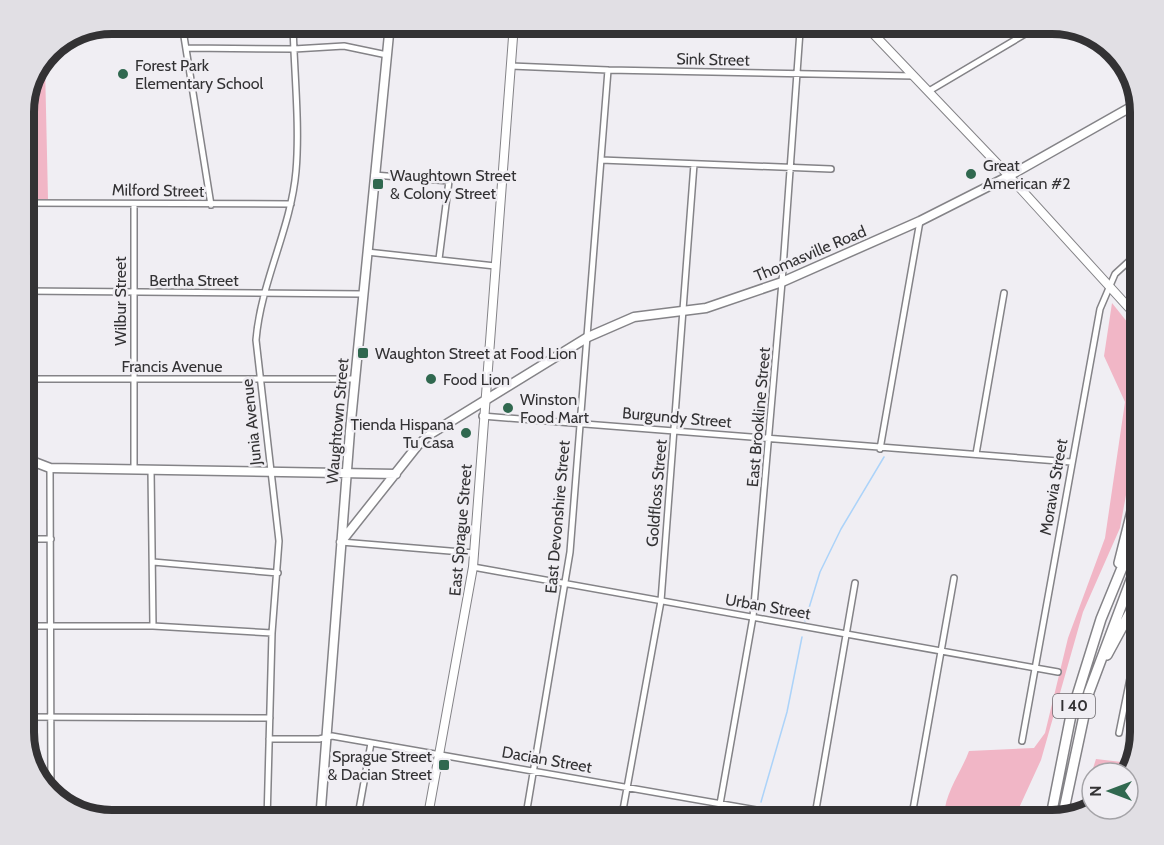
<svg xmlns="http://www.w3.org/2000/svg" width="1164" height="845" viewBox="0 0 1164 845" font-family="Cabin,sans-serif">
	<rect width="100%" height="100%" fill="#f0eef3"/>
	<path fill="#f1b6c6" d="M45,65L48,199H24V106Z
		M1112,303L1140,338L1130,473L1120,528L1083,612L1041,760L1013,821H945C941,798 961,773 969,751L1034,748L1045,733L1068,638L1105,538L1125,402L1104,356Z
		M1096,759L1130,763L1126,773H1092V809H1095L1078,815Z"/>
	<g fill="none" stroke-linecap="round" stroke-linejoin="round">
		<path stroke="#acd3f9" stroke-width="1.5" d="M805,621L820,572L841,529L884,457
			M761,802L787,712L802,637"/>
		<defs>
			<path id="street" d="M182,24L211,205
				M186,48L294,49L344,46L387,55
				M511,66L608,70L914,76
				M929,91L1042,24
				M601,160L831,169
				M374,175L449,181L439,259
				M24,203L291,204
				M367,252L495,266
				M24,291L363,294
				M24,379H356
				M482,416L1071,462
				M880,449L920,221
				M976,454L1004,293
				M50,468L51,794
				M134,469V205
				M151,470L153,626
				M24,539H51
				M341,542L474,553
				M153,562L278,573
				M473,567L1058,672
				M24,626H153L272,633
				M24,717L270,718
				M1119,733L1140,629
				M269,739H319L332,736L819,821
				M1022,741L1100,309L1115,274L1140,251
				M720,804L753,617L782,282L800,31
				M82,811L267,810
				M267,821L272,633L279,541L256,340C261,281 291,229 296,171C300,125 294,71 293,24
				M357,821L371,743
				M525,821L570,552L608,70
				M621,821L661,601L694,164
				M814,821L855,583
				M911,821L954,578"/>
			<path id="secondary" d="M864,24L1009,176L1140,320
				M427,821L473,567L514,24"/>
			<path id="primary" d="M24,458L50,468L396,474
				M341,542L418,445L432,433L588,337L634,317L706,308L782,282L920,221L1009,176L1138,103
				M320,821L350,431L390,24"/>
			<path id="highway" d="M1119,563L1135,499L1140,427
				M1107,655L1140,594
				M1062,819L1089,692L1140,556
				M1050,821L1071,715L1101,619L1140,524"/>
		</defs>
		<use href="#street" stroke="#848387" stroke-width="8"/>
		<use href="#secondary" stroke="#848387" stroke-width="10"/>
		<use href="#primary" stroke="#848387" stroke-width="11"/>
		<use href="#highway" stroke="#848387" stroke-width="12"/>
		<use href="#street" stroke="#fff" stroke-width="5"/>
		<use href="#secondary" stroke="#fff" stroke-width="8"/>
		<use href="#primary" stroke="#fff" stroke-width="8"/>
		<use href="#highway" stroke="#fff" stroke-width="9"/>
	</g>
	<g fill="#30684f" stroke="#f0eef3" stroke-width="2">
		<circle cx="123" cy="74" r="6"/>
		<circle cx="971" cy="174" r="6"/>
		<rect x="372" y="178" width="12" height="12" rx="3"/>
		<rect x="357" y="347" width="12" height="12" rx="3"/>
		<circle cx="431" cy="379" r="6"/>
		<circle cx="508" cy="408" r="6"/>
		<circle cx="466" cy="433" r="6"/>
		<rect x="438" y="759" width="12" height="12" rx="3"/>
	</g>
	<g text-anchor="middle" stroke-width="5" stroke-linejoin="round" paint-order="stroke">
		<rect fill="#f0eef3" stroke="#6c6a6d" stroke-width="1.5" x="1053" y="694" width="42" height="24" rx="4.5"/>
		<g font-size="15" font-weight="bold" fill="#333234">
			<text x="1074" y="711">I 40</text>
		</g>
		<g font-size="16" fill="#333234" stroke="#f0eef3">
			<text transform="translate(713 59) rotate(1)" y="6">Sink Street</text>
			<text transform="translate(158 190) rotate(1)" y="6">Milford Street</text>
			<text transform="translate(810 253) rotate(-23)" y="6">Thomasville Road</text>
			<text x="194" y="286">Bertha Street</text>
			<text transform="translate(120 301) rotate(-90)" y="6">Wilbur Street</text>
			<text x="172" y="372">Francis Avenue</text>
			<text transform="translate(677 417) rotate(5)" y="6">Burgundy Street</text>
			<text transform="translate(758 417) rotate(-85)" y="6">East Brookline Street</text>
			<text transform="translate(337 421) rotate(-85)" y="6">Waughtown Street</text>
			<text transform="translate(251 422) rotate(-96)" y="6">Junia Avenue</text>
			<text transform="translate(1053 487) rotate(-80)" y="6">Moravia Street</text>
			<text transform="translate(656 493) rotate(-85)" y="6">Goldfloss Street</text>
			<text transform="translate(557 517) rotate(-85)" y="6">East Devonshire Street</text>
			<text transform="translate(460 530) rotate(-85)" y="6">East Sprague Street</text>
			<text transform="translate(768 606) rotate(10)" y="6">Urban Street</text>
			<text transform="translate(547 759) rotate(10)" y="6">Dacian Street</text>
		</g>
		<g font-size="16" fill="#333234" stroke="#f0eef3" text-anchor="start">
			<text x="135" y="71">Forest Park<tspan x="135" dy="18">Elementary School</tspan></text>
			<text x="983" y="171">Great<tspan x="983" dy="18">American #2</tspan></text>
			<text x="390" y="181">Waughtown Street<tspan x="390" dy="18">&amp; Colony Street</tspan></text>
			<text x="375" y="359">Waughton Street at Food Lion</text>
			<text x="443" y="385">Food Lion</text>
			<text x="520" y="405">Winston<tspan x="520" dy="18">Food Mart</tspan></text>
			<text x="454" y="430" text-anchor="end">Tienda Hispana<tspan x="454" dy="18">Tu Casa</tspan></text>
			<text x="432" y="762" text-anchor="end">Sprague Street<tspan x="432" dy="18">&amp; Dacian Street</tspan></text>
		</g>
	</g>
	<path d="M0 0H1164V845H0ZM112 34H1052A78 78 0 0 1 1130 112V732A78 78 0 0 1 1052 810H112A78 78 0 0 1 34 732V112A78 78 0 0 1 112 34Z" fill="#e1dfe4" fill-rule="evenodd"/>
	<path fill="none" stroke="#333234" stroke-width="8" d="M112 34H1052A78 78 0 0 1 1130 112V732A78 78 0 0 1 1052 810H112A78 78 0 0 1 34 732V112A78 78 0 0 1 112 34Z"/>
	<g transform="translate(1110 791) rotate(270)"><circle r="28" fill="#f0eef3" stroke="#a4a3a7" stroke-width="1.5"/>
	<path d="M0-4.5L10 22L0 15L-10 22Z" fill="#30684f"/>
	<text y="-9" font-size="16" font-weight="bold" text-anchor="middle" fill="#333234">N</text>
	</g>
</svg>
